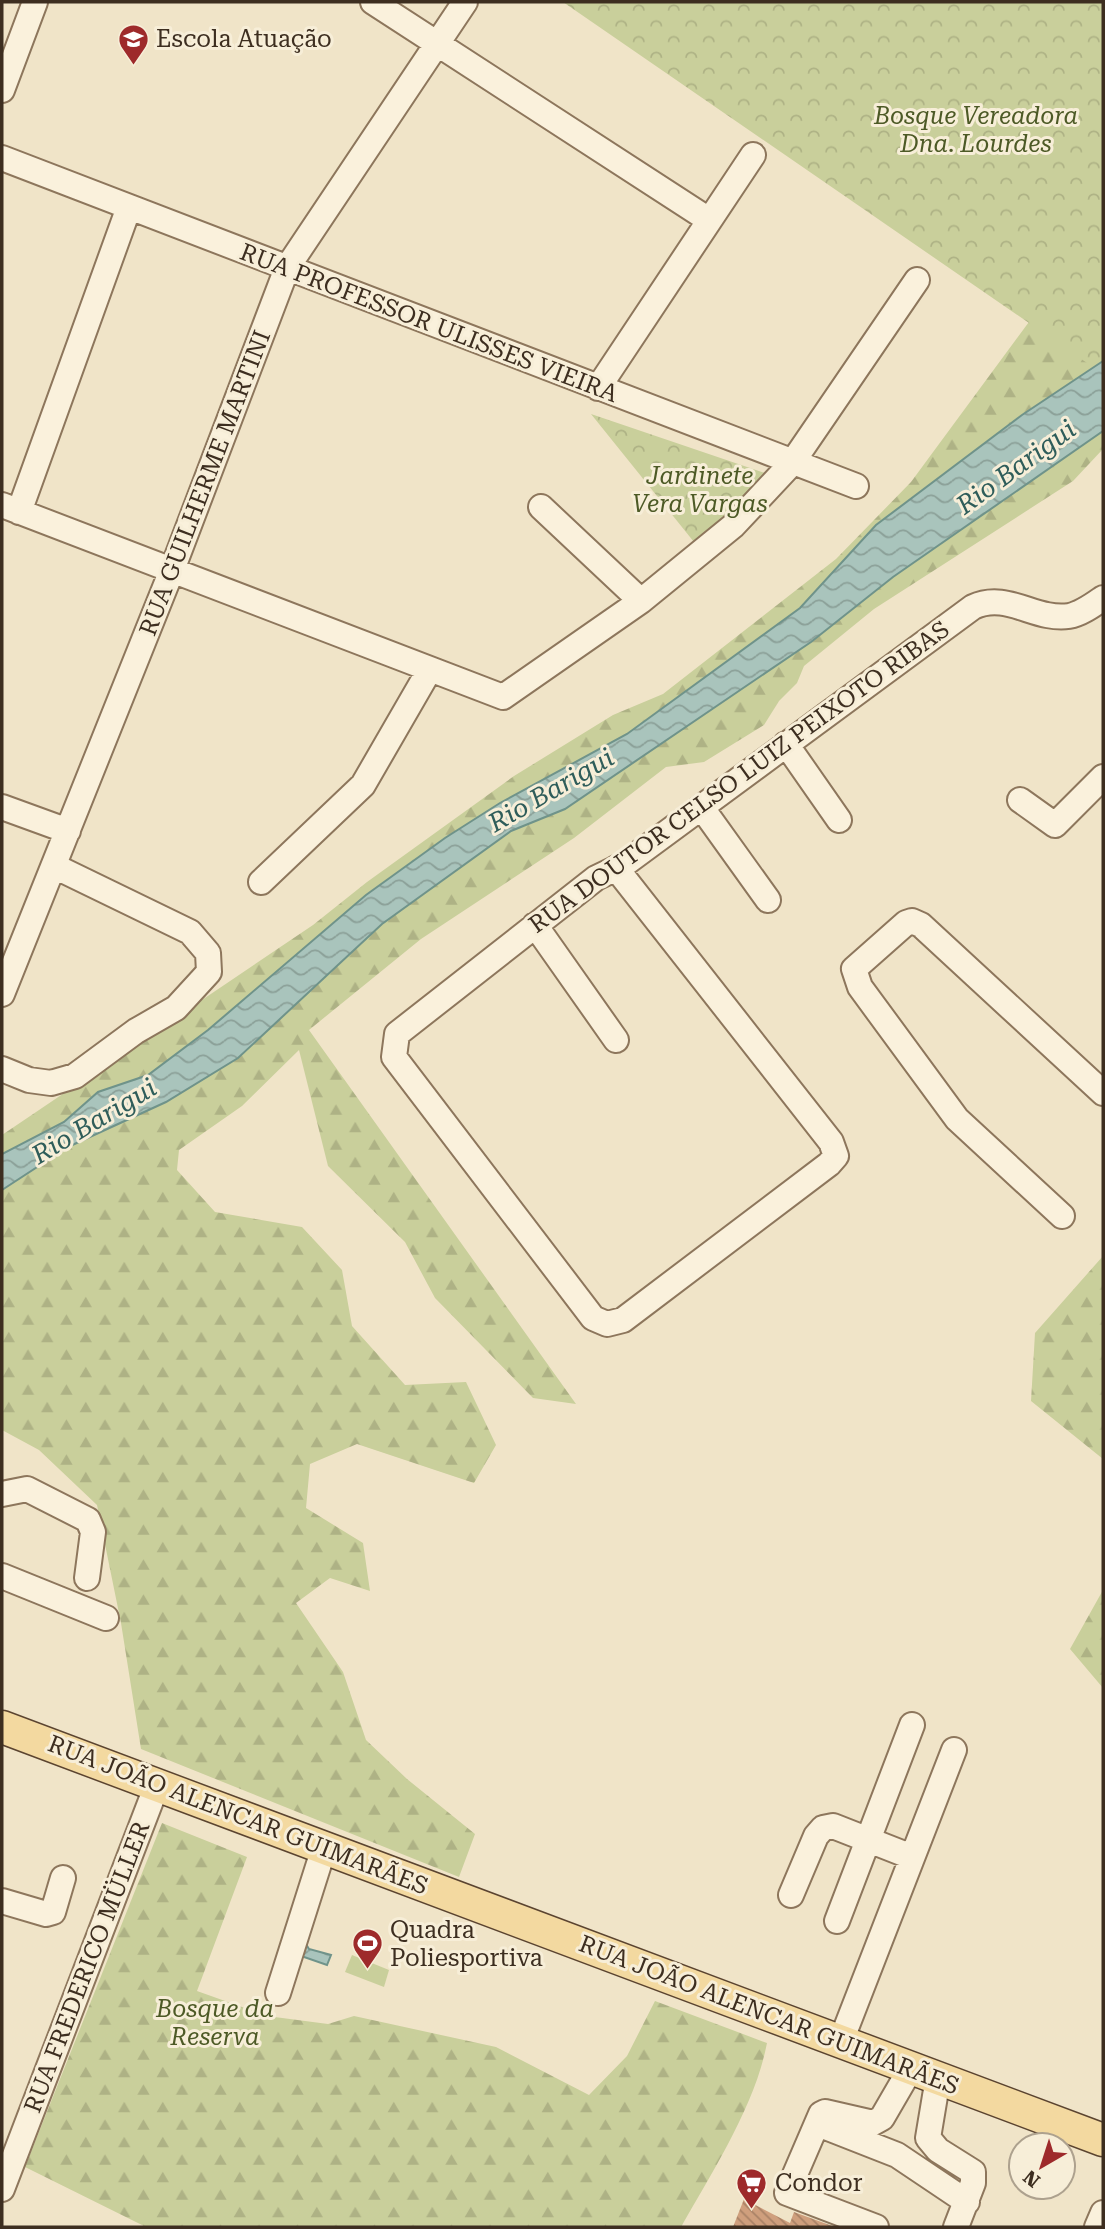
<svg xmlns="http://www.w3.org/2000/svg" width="1105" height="2229" viewBox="0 0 1105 2229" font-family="'Roboto Serif',serif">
	<defs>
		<pattern id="forest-firs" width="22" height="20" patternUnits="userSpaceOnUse" patternTransform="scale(1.75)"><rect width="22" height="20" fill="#c9cf9b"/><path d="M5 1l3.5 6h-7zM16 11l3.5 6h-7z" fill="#aeb285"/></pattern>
		<pattern id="park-crowns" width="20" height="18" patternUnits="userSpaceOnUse" patternTransform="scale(1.75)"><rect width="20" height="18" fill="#c9cf9b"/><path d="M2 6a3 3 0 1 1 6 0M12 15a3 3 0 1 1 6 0" fill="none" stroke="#aeb285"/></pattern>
		<pattern id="water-waves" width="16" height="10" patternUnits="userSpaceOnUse" patternTransform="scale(1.75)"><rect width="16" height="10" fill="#a9c4bc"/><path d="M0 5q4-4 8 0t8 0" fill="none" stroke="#8ba098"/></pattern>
		<pattern id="building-back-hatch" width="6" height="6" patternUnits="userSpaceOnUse" patternTransform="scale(1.75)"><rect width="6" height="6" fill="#cf9f7d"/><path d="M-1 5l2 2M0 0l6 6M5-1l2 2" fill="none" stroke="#a98266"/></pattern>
	</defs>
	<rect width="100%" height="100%" fill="#f0e4c8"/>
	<path fill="#c9cf9b" d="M352,1955L389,1970L384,1987L345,1972Z"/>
	<path fill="url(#forest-firs)" d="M1040,307L1103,361L1022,415L876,525L800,608L627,734L500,803L445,838L366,895L208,1030L148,1075L98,1092L64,1122L2,1154V1135L313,925L367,882L514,776L613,715L663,694L836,559L911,482Z
		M1103,431V449L1073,481L874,609L804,666L797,683L779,701L764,725L704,762L666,767L574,838L421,939L309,1030L576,1404L533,1398L435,1298L405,1242L328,1166L299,1050L242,1106L179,1150L177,1170L215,1212L302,1227L342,1270L352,1326L405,1385L466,1382L496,1445L474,1483L357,1444L310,1464L306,1508L363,1543L370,1591L330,1578L296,1603L343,1672L366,1740L407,1779L475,1834L459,1877L141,1749L121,1623L97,1505L39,1450L2,1430V1190L68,1147L166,1102L237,1058L382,924L511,831L565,809L811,642L893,577Z
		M1103,1256V1459L1031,1401L1035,1333Z
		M1103,1590V1688L1070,1649Z
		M162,1823L247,1857L197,1991L267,2016L328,2024L354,2016L496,2047L589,2095L627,2056L655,2001L767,2043C755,2106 712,2172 681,2227H146L25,2167Z"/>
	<path fill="url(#park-crowns)" d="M563,2H1103V374Z
		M591,414L768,474L698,547Z"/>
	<path fill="url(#water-waves)" stroke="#6f938a" stroke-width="2" d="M1103,361V431L893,577L811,642L565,809L511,831L382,924L238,1058L166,1102L68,1147L2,1190V1154L64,1122L98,1092L148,1075L208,1030L366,895L445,838L500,803L627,734L800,608L876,525L1022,415Z
		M304,1941L309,1949L331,1955L327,1965L281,1949Z"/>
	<path fill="url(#building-back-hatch)" d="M744,2199L790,2223L794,2212L835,2227H733Z"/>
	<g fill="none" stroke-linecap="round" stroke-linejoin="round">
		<defs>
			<path id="minor" d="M373,2L709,220
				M2,90L35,2
				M2,158L856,486
				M598,388L753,155
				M2,505L503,697L641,601L733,526L792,463L917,280
				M541,507L641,601
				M19,512L129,207
				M786,744L839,820
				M1020,800L1055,825L1103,777
				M2,807L68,831
				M702,808L768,900
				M616,868L831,1142L836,1156L829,1164L623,1320L607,1324L593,1318L394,1057L397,1034L596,878L623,865L973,607C1007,591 1035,621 1069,616C1081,614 1093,605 1103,598
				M261,882L363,785L430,669
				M535,925L616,1040
				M2,994L172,570L287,268L465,2
				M2,1069L29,1080L51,1083L75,1076L136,1031L176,1008L209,972L208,953L190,932L54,866
				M1062,1216L957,1119L860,987L854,969L906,923L912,921L921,925L1103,1093
				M2,1494L27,1489L88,1520L93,1532L87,1578
				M2,1576L106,1618
				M791,1895L816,1836L823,1828L833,1826L912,1857
				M2,1901L46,1914L53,1912L63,1878
				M837,1921L912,1725
				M278,1993L324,1848
				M841,2041L954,1750
				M938,2078L928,2138L938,2150L973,2172V2183L956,2227
				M823,2126L897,2155L967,2202
				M2,2189L157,1785
				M876,2227L787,2193L821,2114L825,2112L873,2123L882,2118L911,2068
				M1097,2227L1103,2213"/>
			<path id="major" d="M2,1727L1103,2140"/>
		</defs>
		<use href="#minor" stroke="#8d765c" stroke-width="28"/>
		<use href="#major" stroke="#5b4430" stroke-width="35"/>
		<use href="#minor" stroke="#faf1dc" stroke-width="24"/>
		<use href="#major" stroke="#f3d9a0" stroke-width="32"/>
	</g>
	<defs>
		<symbol id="school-pin" viewBox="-11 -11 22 30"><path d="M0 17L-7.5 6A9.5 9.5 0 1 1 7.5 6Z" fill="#9e2a2b" stroke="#f7eed8"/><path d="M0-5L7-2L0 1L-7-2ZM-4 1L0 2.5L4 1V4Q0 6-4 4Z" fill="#fff"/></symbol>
		<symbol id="stadium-pin" viewBox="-11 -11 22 30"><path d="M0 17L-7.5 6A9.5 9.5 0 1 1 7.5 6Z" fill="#9e2a2b" stroke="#f7eed8"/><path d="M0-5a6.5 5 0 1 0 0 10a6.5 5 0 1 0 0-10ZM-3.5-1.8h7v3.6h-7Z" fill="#fff"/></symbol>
		<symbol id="supermarket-pin" viewBox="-11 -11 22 30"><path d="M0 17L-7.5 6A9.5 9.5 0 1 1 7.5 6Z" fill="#9e2a2b" stroke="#f7eed8"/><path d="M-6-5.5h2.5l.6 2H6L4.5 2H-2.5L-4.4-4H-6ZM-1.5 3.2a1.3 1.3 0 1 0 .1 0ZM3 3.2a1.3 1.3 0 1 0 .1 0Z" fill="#fff"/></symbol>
	</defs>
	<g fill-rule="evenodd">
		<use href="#school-pin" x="116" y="22" width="35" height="47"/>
		<use href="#stadium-pin" x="350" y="1926" width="35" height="47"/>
		<use href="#supermarket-pin" x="734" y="2166" width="35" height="47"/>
	</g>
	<g text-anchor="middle" stroke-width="6" stroke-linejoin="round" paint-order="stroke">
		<g font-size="24" fill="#3d2e20" stroke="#f7eed8" text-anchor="start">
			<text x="156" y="47">Escola Atuação</text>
			<text x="390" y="1938">Quadra<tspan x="390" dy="28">Poliesportiva</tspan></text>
			<text x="775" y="2191">Condor</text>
		</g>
		<g font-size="24" font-style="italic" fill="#4d5a26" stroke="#f7eed8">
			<text x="976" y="124">Bosque Vereadora<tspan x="976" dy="28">Dna. Lourdes</tspan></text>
			<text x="700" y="484">Jardinete<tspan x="700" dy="28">Vera Vargas</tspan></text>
			<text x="215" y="2017">Bosque da<tspan x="215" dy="28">Reserva</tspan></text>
		</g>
		<g font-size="24" fill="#3d2e20" stroke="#f7eed8">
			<text transform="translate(429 323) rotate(21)" y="8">RUA PROFESSOR ULISSES VIEIRA</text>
			<text transform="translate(205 483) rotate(-69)" y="8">RUA GUILHERME MARTINI</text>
			<text transform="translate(739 777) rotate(-36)" y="8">RUA DOUTOR CELSO LUIZ PEIXOTO RIBAS</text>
			<text transform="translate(238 1815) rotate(21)" y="8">RUA JOÃO ALENCAR GUIMARÃES</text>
			<text transform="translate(87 1967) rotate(-69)" y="8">RUA FREDERICO MÜLLER</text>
			<text transform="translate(769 2015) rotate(21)" y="8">RUA JOÃO ALENCAR GUIMARÃES</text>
		</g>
		<g font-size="26" font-style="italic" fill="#2f5d5a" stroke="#f7eed8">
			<text transform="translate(1016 467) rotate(-36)" y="9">Rio Barigui</text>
			<text transform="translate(551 790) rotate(-30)" y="9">Rio Barigui</text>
			<text transform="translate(94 1121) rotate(-31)" y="9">Rio Barigui</text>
		</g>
	</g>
	<rect width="1105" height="2229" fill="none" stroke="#3d2e20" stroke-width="7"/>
	<g transform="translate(1042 2166) rotate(219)"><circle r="33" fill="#f7eed8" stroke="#ada18e" stroke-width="2"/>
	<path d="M0-5L12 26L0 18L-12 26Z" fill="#9e2a2b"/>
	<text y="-10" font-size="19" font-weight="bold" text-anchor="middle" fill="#3d2e20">N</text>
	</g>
</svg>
